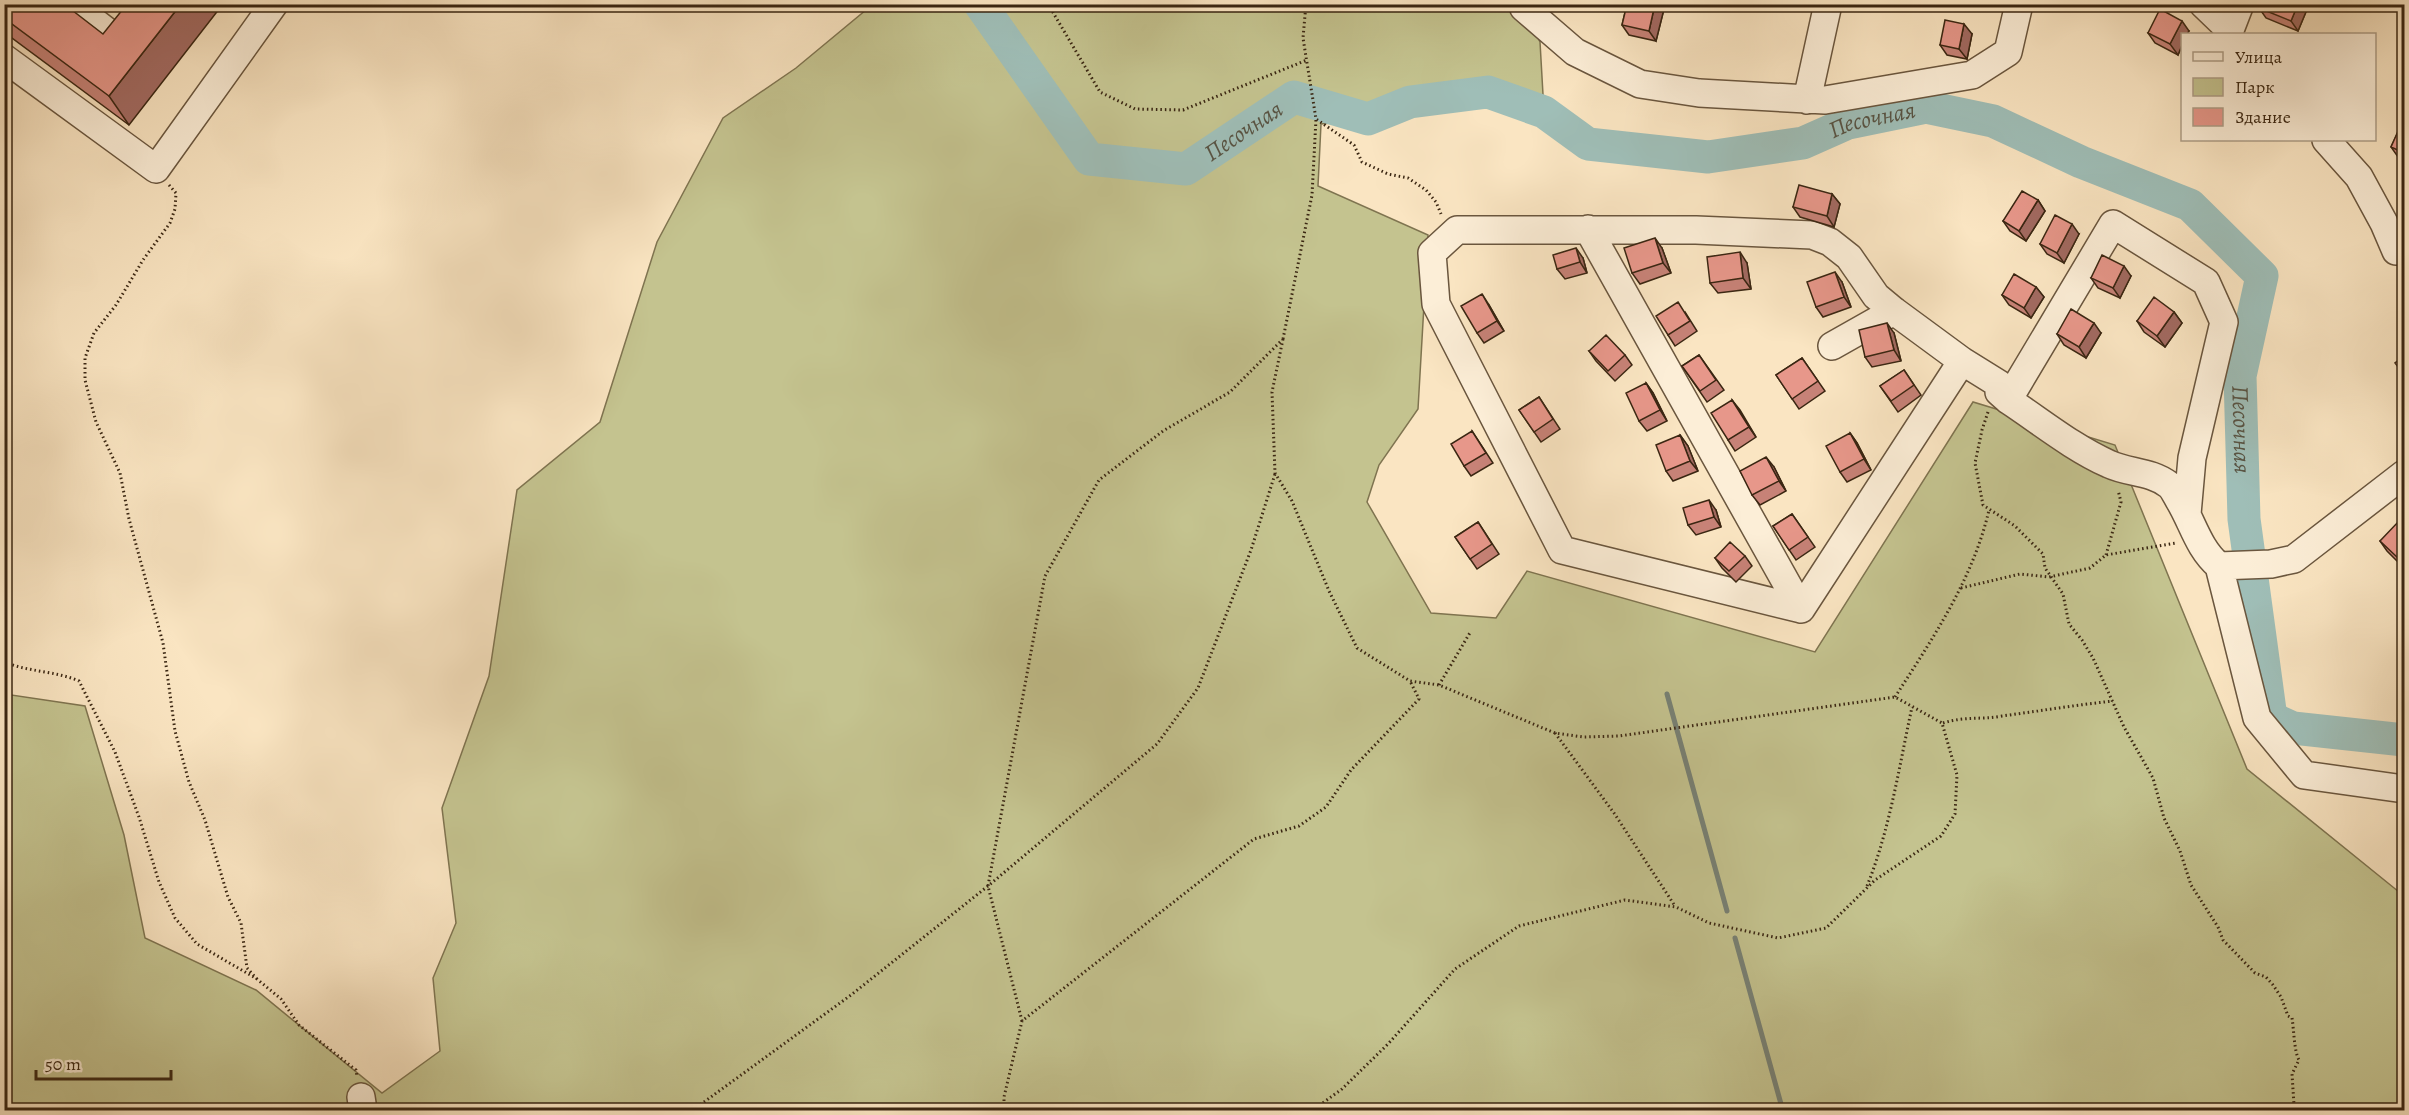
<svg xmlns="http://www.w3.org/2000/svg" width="2409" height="1115" viewBox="0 0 2409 1115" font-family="Alegreya,serif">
	<rect width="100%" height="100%" fill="#fae5c2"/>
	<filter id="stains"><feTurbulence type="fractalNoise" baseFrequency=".00333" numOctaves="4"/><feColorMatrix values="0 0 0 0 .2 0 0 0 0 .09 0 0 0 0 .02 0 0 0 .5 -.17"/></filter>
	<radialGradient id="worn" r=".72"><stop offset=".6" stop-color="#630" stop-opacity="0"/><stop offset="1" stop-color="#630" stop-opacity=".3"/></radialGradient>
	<path fill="#c4c38f" stroke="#7f7450" stroke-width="1.5" d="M872,5H1525L1524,8L1540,42L1544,112L1488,92L1410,102L1368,119L1321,124L1318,186L1428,235L1418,409L1379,465L1367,502L1431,613L1496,618L1527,571L1815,652L1973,402L2115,445L2247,769L2404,896V1110H5V694L85,706L124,835L145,938L256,990L382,1093L440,1051L433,978L456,923L442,808L489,676L517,490L600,422L657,242L723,118L796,68Z"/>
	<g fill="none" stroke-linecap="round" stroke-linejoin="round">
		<path stroke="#778175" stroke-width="5" d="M1667,694L1727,911
			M1735,938L1781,1104"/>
		<path stroke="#9fbeb7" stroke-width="33" id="s1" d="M980,4L1089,159L1186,169L1294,97L1368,119L1410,102L1488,92L1544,112L1588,144L1708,157L1803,143L1848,123L1926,107L1993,121L2081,162L2190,205L2262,276L2240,376L2244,519L2271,718L2293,728L2404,740"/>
		<defs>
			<path id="minor" d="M77,4L75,7L118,40L146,4
				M1525,4L1524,8L1575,52L1640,84L1699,93L1825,100L1972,75L2008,52L2019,4
				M2203,4L2230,30L2240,4
				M4,58L156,169L274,4
				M1807,100L1828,4
				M2326,140L2359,177L2384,223L2396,251L2404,243
				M1588,229L1801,609
				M1832,346L1894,311
				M1962,361L1801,609L1562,550L1436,304L1432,253L1457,230H1696L1812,235L1830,242L1849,257L1876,296L1894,311L1962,361L1999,384V392L2008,400C2040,421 2073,448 2109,464C2128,473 2151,471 2169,485C2173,488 2176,495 2179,500C2193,523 2198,548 2219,566L2257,718L2304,775L2404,789
				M2008,400L2113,224L2206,282L2224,322L2192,458L2187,514
				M2219,566L2271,564L2294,559L2404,474
				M361,1097L363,1110"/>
		</defs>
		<use href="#minor" stroke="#6a563e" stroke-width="30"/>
		<path stroke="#3a2612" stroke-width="3" stroke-dasharray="1.5 3" stroke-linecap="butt" d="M1048,4L1100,92L1135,109L1183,110L1307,60
			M1306,4L1303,38L1316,119L1354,145L1362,162L1388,174L1408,178L1426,190L1436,202L1441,214
			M169,185L176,193L175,209L170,223L143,260L116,305L94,333L85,358V380L96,422L120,473L129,519L163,643L175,731L189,782L205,820L228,897L241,923L247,968L257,979
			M1283,339L1272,392L1275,473L1292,501L1329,591L1357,648L1410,681L1439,685L1555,733L1583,737L1619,736L1895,697L1942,723L1957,775L1955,814L1941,836L1875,880L1826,928L1778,938L1709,923L1676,907L1625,900L1519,926L1455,969L1388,1044L1342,1089L1313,1110
			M1283,339L1312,195L1316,119
			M1988,412L1982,430L1975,463L1983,505L2015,526L2043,554L2045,568L2063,594L2069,624L2082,640L2093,658L2124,727L2153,778L2164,818L2180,851L2191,885L2218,927L2223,940L2255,973L2266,977L2273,985L2281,997L2288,1016L2292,1018C2294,1030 2294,1051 2299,1060L2292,1074L2294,1105L2299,1110
			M2106,555L2121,502L2118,490
			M1961,588L2020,574L2049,577L2090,568L2106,555L2176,543
			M4,662C29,672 56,671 79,681L115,752L139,817L159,882L175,918L197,944L257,979L281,999L299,1025L356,1070L357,1077
			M1439,685L1471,631
			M1895,697C1933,638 1973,579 1989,510
			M1943,723C1965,716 1981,720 2002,716C2039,711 2076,705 2113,701
			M1555,733L1614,813L1675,906
			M1867,886C1890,829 1899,767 1912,707
			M1022,1021L988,886L1045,576L1099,480L1163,431L1230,392L1282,340
			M693,1110L851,995L988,886L1157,744L1198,688L1251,550L1275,474
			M1004,1110V1097L1022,1021L1254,839L1299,826L1326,807L1351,770L1419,699L1410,681"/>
		<use href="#minor" stroke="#fceed7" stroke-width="27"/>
	</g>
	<path fill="#c78277" stroke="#3a2612" stroke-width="1.5" d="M4,4H64L129,125L4,32Z
		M1627,4H1664L1665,5L1656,41L1629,35L1622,25Z
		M2308,7L2298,31L2266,18L2259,8Z
		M2189,31L2178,55L2155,43L2148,33Z
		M1972,34L1967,59L1947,55L1940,45Z
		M2404,120V160L2398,157L2391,147Z
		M1832,194L1840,204L1834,227L1800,217L1793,207Z
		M2038,200L2045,211L2026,241L2010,231L2003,221Z
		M2079,234L2064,263L2047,254L2040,244Z
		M1662,248L1671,273L1640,284L1632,273Z
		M1583,258L1587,273L1565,279L1557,269Z
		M1747,263L1751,289L1718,293L1710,283Z
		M2131,276L2120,298L2098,288L2091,278Z
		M1842,282L1851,307L1823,317L1816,307Z
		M2036,287L2044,297L2031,318L2009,305L2002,295Z
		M1489,305L1504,331L1484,343L1477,333Z
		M1685,312L1697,331L1675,346L1668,335Z
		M2174,312L2182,323L2165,347L2144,332L2137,321Z
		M1894,333L1901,361L1872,367L1865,357Z
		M2101,333L2086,358L2064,345L2057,334Z
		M1589,351L1625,355L1632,365L1615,381L1596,361Z
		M1699,355L1724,390L1707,402L1682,366Z
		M1802,358L1825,391L1799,409L1776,375Z
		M1904,370L1921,395L1898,412L1880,386Z
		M1646,383L1653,393L1667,421L1647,431L1639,421Z
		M1539,397L1560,429L1541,442L1519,410Z
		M1732,400L1756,437L1735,451L1728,440Z
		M1472,431L1493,463L1471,476L1464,466Z
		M1850,433L1857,443L1871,470L1847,482L1840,472Z
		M1680,435L1688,446L1698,471L1673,481L1666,471Z
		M1774,467L1786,491L1760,505L1752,495Z
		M1716,510L1721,527L1696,535L1688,525Z
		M1792,514L1815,547L1796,560L1773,526Z
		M1478,522L1499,554L1477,569L1455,537Z
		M2404,529V568L2387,551L2380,541Z
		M1745,556L1752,566L1736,582L1722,568L1715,558Z"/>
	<path fill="#a26a61" stroke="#3a2612" stroke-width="1.5" d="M181,4H223L129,125L109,96Z
		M1655,4H1664L1665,5L1656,41L1649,31Z
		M2298,4H2306L2308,7L2298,31L2291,21Z
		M2182,21L2189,31L2187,34H2182V45L2178,55L2170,44Z
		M1964,24L1972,34L1967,59L1959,49Z
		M1832,194L1840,204L1834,227L1827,216Z
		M2038,200L2045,211L2026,241L2019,231Z
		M2072,224L2079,234L2064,263L2057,253Z
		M1655,238L1662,248L1671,273L1663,263Z
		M1576,248L1583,258L1587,273L1580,262Z
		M1740,252L1747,263L1751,289L1743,278Z
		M2124,266L2131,276L2120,298L2113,288Z
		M1835,272L1842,282L1851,307L1844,297Z
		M2036,287L2044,297L2031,318L2024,308Z
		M1482,294L1489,305L1504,331L1497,321Z
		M2174,312L2182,323L2165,347L2157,336Z
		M1887,323L1894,333L1901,361L1894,350Z
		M2094,323L2101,333L2086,358L2079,347Z
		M1646,383L1653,393L1667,421L1660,410Z
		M1732,400L1740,410L1756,437L1749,427Z
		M1850,433L1857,443L1871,470L1864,459Z
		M1680,435L1688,446L1698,471L1690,461Z
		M1766,457L1774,467L1786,491L1779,481Z
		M1709,500L1716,510L1721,527L1714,517Z"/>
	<path fill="#e7978a" stroke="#3a2612" stroke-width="1.5" d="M4,4H64L103,34L127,4H181L109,96L4,18Z
		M1627,4H1655L1649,31L1622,25Z
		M2260,4H2298L2291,21L2259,8Z
		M2160,9L2182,21L2170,44L2148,33Z
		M1945,20L1964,24L1959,49L1940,45Z
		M2403,120H2404V153L2391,147Z
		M1799,185L1832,194L1827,216L1793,207Z
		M2022,191L2038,200L2019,231L2003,221Z
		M2055,215L2072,224L2057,253L2040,244Z
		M1655,238L1663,263L1632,273L1624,248Z
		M1576,248L1580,262L1557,269L1553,255Z
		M1740,252L1743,278L1710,283L1707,257Z
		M2102,255L2124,266L2113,288L2091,278Z
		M1835,272L1844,297L1816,307L1807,282Z
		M2014,274L2036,287L2024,308L2002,295Z
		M1482,294L1497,321L1477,333L1461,306Z
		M2154,297L2174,312L2157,336L2137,321Z
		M1678,302L1690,321L1668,335L1656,316Z
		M2071,309L2094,323L2079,347L2057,334Z
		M1887,323L1894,350L1865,357L1859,330Z
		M1606,335L1625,355L1608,371L1589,351Z
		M1699,355L1716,380L1700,391L1682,366Z
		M2404,356V375L2395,363Z
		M1802,358L1818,381L1792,399L1776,375Z
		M1904,370L1914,385L1891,401L1880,386Z
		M1646,383L1660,410L1639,421L1626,393Z
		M1539,397L1553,419L1534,432L1519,410Z
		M1732,400L1749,427L1728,440L1711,413Z
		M1472,431L1486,453L1464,466L1451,444Z
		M1850,433L1864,459L1840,472L1826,446Z
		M1680,435L1690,461L1666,471L1656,445Z
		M1766,457L1779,481L1752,495L1740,471Z
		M1709,500L1714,517L1688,525L1683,508Z
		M1792,514L1808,537L1789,550L1773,526Z
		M1478,522L1492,544L1470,559L1455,537Z
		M2398,522L2404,529V553L2399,559L2380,541Z
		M1730,542L1745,556L1729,571L1715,558Z"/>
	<g text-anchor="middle" stroke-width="6" stroke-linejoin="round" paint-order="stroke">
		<g font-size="24" font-style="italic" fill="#585444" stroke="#fceed7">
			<text dy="8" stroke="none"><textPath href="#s1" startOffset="1022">Песочная</textPath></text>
			<text dy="8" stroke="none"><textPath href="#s1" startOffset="356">Песочная</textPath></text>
			<text dy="8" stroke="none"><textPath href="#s1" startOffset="1617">Песочная</textPath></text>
		</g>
	</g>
	<rect width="2409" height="1115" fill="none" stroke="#fae5c2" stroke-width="24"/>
	<rect x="6" y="6" width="2397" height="1103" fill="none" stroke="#3a2612" stroke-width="3"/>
	<rect x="12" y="12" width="2385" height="1091" fill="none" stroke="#3a2612" stroke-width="1.5"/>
	<rect x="2181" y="33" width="195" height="108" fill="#fceed7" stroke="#ae9e88" stroke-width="1.5"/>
	<rect x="2193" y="52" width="30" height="9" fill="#fceed7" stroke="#ae9e88" stroke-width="1.5"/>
	<text x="2235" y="63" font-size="18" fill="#3a2612">Улица</text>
	<rect x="2193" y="78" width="30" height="18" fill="#c4c38f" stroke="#ae9e88" stroke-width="1.5"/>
	<text x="2235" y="93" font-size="18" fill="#3a2612">Парк</text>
	<rect x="2193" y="108" width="30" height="18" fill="#e7978a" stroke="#ae9e88" stroke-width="1.5"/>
	<text x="2235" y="123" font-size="18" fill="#3a2612">Здание</text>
	<path d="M36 1070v9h135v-9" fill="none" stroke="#3a2612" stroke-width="3"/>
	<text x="45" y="1070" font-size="18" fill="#3a2612" stroke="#fceed7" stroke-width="4.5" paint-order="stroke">50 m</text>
	<rect width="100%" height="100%" filter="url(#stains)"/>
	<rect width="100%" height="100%" fill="url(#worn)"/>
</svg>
